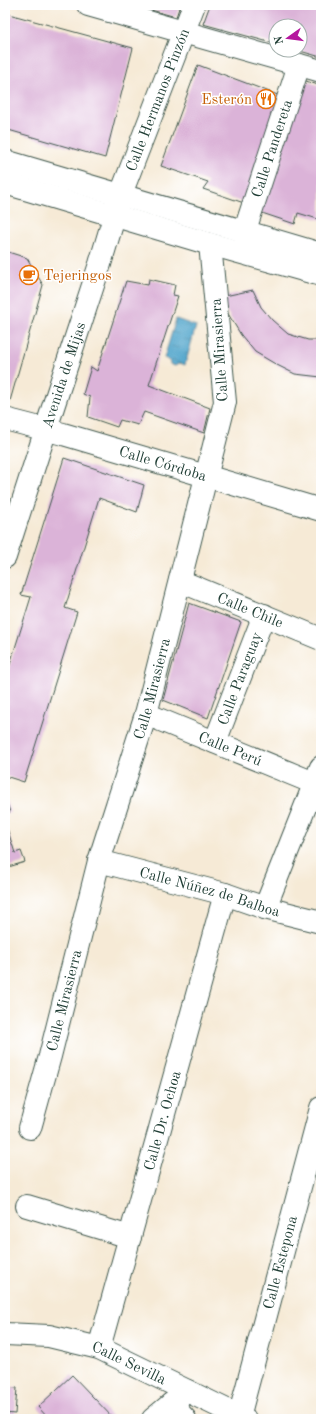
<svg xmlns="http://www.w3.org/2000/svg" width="326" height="1424" viewBox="0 0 326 1424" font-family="'Old Standard TT',serif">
	<defs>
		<pattern id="water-ripples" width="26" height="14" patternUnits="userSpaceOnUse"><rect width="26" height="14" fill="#4fa4cb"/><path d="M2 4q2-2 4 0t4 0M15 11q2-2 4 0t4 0" fill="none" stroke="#4187a6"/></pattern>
	</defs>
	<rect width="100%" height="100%" fill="#fff"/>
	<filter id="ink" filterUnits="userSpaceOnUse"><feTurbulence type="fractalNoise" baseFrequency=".025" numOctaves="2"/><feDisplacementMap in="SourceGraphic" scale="8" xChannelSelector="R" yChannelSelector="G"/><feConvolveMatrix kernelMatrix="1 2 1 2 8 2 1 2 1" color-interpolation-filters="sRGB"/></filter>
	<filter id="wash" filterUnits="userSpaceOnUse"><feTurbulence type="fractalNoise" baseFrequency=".012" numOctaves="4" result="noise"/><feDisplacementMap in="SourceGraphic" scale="16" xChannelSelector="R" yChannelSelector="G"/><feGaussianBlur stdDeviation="0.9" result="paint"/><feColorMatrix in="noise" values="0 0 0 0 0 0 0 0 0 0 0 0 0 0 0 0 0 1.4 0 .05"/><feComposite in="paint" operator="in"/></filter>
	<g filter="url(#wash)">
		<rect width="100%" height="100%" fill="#f6ead6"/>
		<path fill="url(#water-ripples)" stroke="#377080" d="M176,319L196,326L185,365L180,363L175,366L170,364L169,360L164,358Z"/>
		<g id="blocks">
			<path fill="#dbb3d8" d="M133,5H180L176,17Z
				M210,5H321V57L300,51V26H276V44L203,24Z
				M5,13L133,48L105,158L5,129Z
				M198,65L283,97L247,204L203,189L208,182L161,166Z
				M303,80L321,86V220L298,213L295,224L256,211Z
				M5,251L27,258L43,285L10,401L5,400Z
				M149,279L175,285L173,295L178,296L149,385L210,408L204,433L144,412L138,425L120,420L117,427L88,417L90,397L83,394L91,367L97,371L126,281L148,285Z
				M253,290L261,307L272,320L288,334L308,340H321V377L295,374L277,365L255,352L241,335L227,312L220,297Z
				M64,458L144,485L137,512L99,498L65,608L77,612L24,782L5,776V680L31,597L21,595Z
				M189,603L241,622L208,718L163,700Z
				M5,798L10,812L5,814Z
				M5,822L15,853L21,851L25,862L5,868Z
				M72,1375L114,1419H49L38,1407Z
				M5,1387L17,1388L15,1414L5,1413Z"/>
		</g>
	</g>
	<g filter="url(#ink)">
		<use href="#blocks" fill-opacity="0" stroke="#3f574c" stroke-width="1"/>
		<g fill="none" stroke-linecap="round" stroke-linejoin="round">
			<defs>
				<g id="minor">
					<path d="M88,5L321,71"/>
					<path d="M5,161L321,254"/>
					<path d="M5,183L210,244L321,275"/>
					<path id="s1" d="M244,233L299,65"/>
					<path id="s2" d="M5,419L63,434L321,510"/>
					<path id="s3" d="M5,557L54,404L100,264L121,194L194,5"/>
					<path id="s4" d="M180,581L321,639"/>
					<path id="s5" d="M146,714L314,783"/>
					<path id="s6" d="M215,742L264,615"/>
					<path id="s7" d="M99,861L225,894L265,908L321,922"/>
					<path d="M265,908L321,767"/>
					<path id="s8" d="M30,1128L50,1056L99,861L146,714L225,402L210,244"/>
					<path d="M27,1206L130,1237"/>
					<path id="s9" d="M5,1334L49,1336L99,1348L245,1419"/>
					<path id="s10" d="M99,1348L225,894"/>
					<path d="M171,1404L185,1419"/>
					<path id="s11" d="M239,1417L321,1108"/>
					<path d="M153,1419L187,1391"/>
				</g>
			</defs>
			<use href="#minor" stroke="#3f574c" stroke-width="24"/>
			<use href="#minor" stroke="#fff" stroke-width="22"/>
		</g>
	</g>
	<defs>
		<symbol id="restaurant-ring" viewBox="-11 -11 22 22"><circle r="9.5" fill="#fff" stroke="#e8710a" stroke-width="1.5"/><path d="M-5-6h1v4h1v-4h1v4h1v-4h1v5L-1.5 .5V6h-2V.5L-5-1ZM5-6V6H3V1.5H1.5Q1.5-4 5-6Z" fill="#e8710a"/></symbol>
		<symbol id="cafe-ring" viewBox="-11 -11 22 22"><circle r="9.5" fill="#fff" stroke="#e8710a" stroke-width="1.5"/><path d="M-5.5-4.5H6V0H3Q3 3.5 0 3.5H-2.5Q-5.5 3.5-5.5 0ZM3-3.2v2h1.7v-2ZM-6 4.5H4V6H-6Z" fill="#e8710a"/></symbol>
	</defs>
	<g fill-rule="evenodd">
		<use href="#restaurant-ring" x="255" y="88" width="22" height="22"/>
		<use href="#cafe-ring" x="18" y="264" width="22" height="22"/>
	</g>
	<g text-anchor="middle" stroke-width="3" stroke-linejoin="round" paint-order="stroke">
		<g font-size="15" fill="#c56008" stroke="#fff" text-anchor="end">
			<text x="252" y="104">Esterón</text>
			<text x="43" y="280" text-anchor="start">Tejeringos</text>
		</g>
		<g font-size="15" fill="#1f3d34" stroke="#fff">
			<text dy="5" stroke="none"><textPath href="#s3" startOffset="482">Calle Hermanos Pinzón</textPath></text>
			<text dy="5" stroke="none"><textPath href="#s1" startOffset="89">Calle Pandereta</textPath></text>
			<text transform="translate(219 350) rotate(-94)" y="5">Calle Mirasierra</text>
			<text dy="5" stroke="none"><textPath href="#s3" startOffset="191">Avenida de Mijas</textPath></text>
			<text dy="5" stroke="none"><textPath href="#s2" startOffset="164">Calle Córdoba</textPath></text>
			<text dy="5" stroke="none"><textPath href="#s4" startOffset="76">Calle Chile</textPath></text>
			<text dy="5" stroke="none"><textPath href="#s6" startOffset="68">Calle Paraguay</textPath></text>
			<text dy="5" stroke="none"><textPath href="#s8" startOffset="456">Calle Mirasierra</textPath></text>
			<text dy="5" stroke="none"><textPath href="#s5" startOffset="91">Calle Perú</textPath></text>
			<text dy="5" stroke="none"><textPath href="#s7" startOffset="115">Calle Núñez de Balboa</textPath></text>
			<text dy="5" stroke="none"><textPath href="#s8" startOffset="132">Calle Mirasierra</textPath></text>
			<text dy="5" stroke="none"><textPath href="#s10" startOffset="236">Calle Dr. Ochoa</textPath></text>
			<text dy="5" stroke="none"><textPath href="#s11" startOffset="160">Calle Estepona</textPath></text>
			<text dy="5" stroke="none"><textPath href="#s9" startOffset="129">Calle Sevilla</textPath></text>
		</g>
	</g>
	<rect width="326" height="1424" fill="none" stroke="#fff" stroke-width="20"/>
	<g transform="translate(288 38) rotate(256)"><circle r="19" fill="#ffffff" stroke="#a5b1ae"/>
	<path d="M0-3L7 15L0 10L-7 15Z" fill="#b5179e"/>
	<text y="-6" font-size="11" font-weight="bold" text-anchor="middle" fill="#1f3d34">N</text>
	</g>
</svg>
